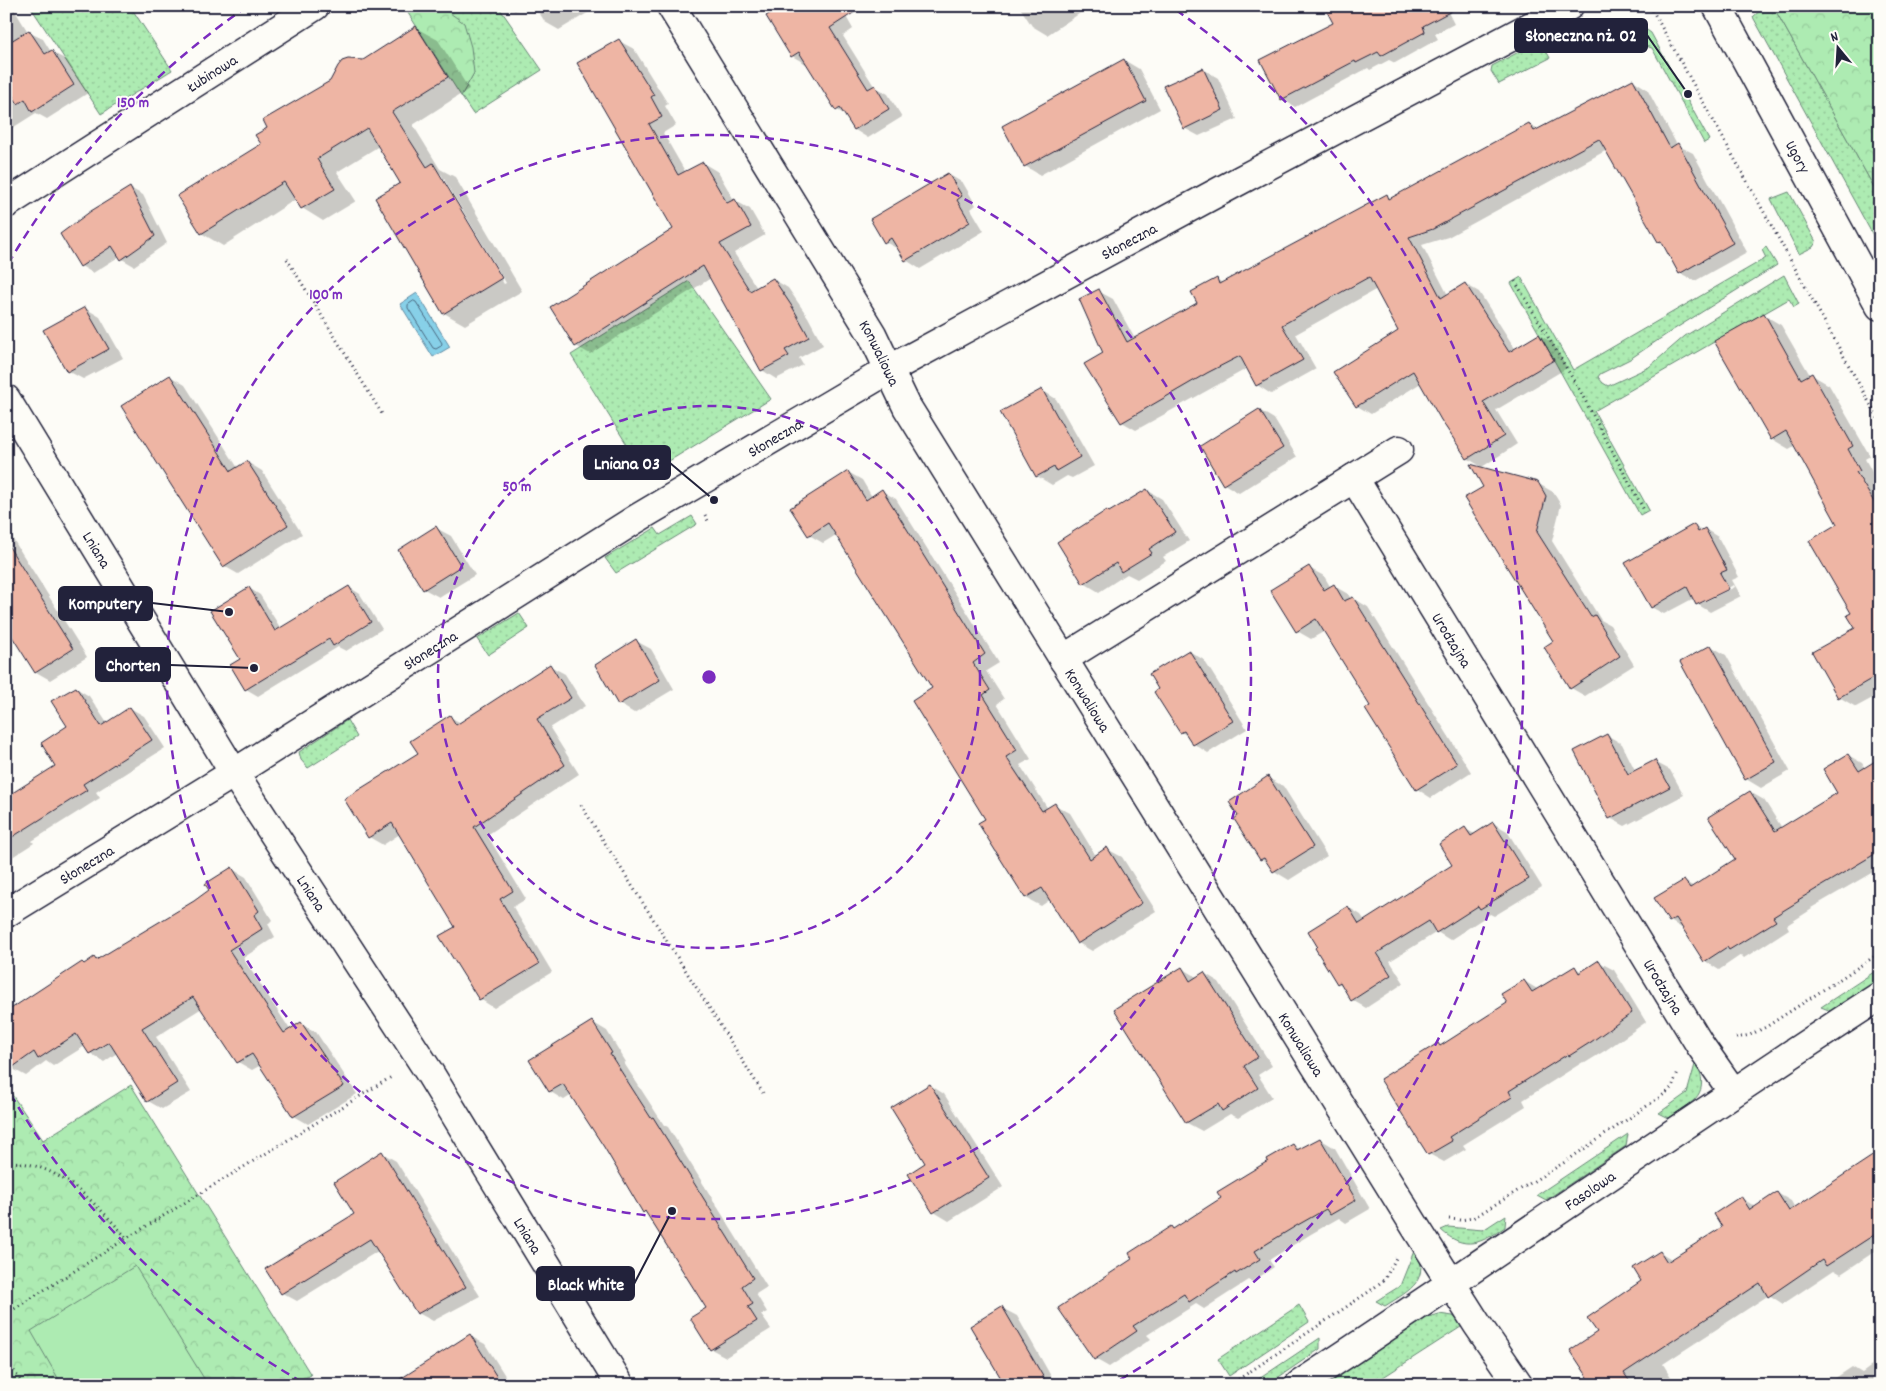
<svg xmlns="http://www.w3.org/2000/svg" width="1886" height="1391" viewBox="0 0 1886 1391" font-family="Dekko,sans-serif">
	<defs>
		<pattern id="grass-dots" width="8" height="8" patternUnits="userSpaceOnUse" patternTransform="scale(1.25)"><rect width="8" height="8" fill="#adebb2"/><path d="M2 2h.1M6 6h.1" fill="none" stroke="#95c99a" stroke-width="1.8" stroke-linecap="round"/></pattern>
		<pattern id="forest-crowns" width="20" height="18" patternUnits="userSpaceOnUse" patternTransform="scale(1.25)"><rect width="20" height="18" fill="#adebb2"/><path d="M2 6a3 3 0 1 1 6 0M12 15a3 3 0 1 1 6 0" fill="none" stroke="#95c99a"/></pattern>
	</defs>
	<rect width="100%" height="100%" fill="#fdfcf7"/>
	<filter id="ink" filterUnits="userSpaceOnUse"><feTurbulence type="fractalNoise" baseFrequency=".02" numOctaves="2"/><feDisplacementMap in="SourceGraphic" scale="10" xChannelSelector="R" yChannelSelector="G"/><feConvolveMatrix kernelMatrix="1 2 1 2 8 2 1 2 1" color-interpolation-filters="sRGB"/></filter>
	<g filter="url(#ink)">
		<path fill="url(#grass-dots)" stroke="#688676" d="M30,6H130L172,70L101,114Z
			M433,6H498L542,70L473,114L461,96L474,73L443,8Z
			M1765,6H1773L1880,198V248L1753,17Z
			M1628,26H1641L1651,33L1709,140L1704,143L1652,48L1617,37L1621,35L1619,31Z
			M1536,43L1543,45L1550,58L1499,84L1491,71L1492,66Z
			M1789,192L1816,242L1813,247L1799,254L1771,199Z
			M1766,247L1777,265L1673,330L1630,359L1600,374L1598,377L1603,383L1608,386L1649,367L1685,336L1784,275L1799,304L1794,307L1789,299L1594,411L1649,510L1640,515L1511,283L1521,277L1573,370L1766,258L1762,250Z
			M689,281L771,399L646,475L571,355Z
			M692,516L697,524L616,573L605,558L655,528L660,535Z
			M519,613L529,628L488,655L477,639Z
			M347,720L357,737L308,768L301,760L299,752Z
			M1880,968V979L1831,1011L1821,1007Z
			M1696,1061C1711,1095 1694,1101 1669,1118L1659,1113L1687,1093Z
			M1628,1134L1626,1146L1546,1200L1537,1195Z
			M1506,1215L1505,1227C1482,1243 1465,1252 1441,1230L1448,1227L1483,1230Z
			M1416,1246C1430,1281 1412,1289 1385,1306L1376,1301L1400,1286Z
			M1299,1305L1309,1322L1229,1376L1218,1359Z
			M1439,1314L1453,1316L1464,1325L1371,1385H1326L1426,1318Z
			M1320,1338V1349L1267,1385H1250Z"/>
		<path fill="url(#forest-crowns)" stroke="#688676" d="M420,6L443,8L464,23L471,47L474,73L461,96L408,13Z
			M1773,6H1880V198Z
			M131,1085L311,1375L302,1380L305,1385H6V1086L43,1140Z"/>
		<path fill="#adebb2" stroke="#688676" d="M135,1266L208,1385H62L31,1331Z"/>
		<path fill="#87d0e8" stroke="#5f8aa3" d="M417,293L450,347L433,357L400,304Z"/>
		<path fill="#0003" fill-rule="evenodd" d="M6,6H12L28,32L43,39L51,52L67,60L88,93L47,119L36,113L6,132Z
			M506,6H523L515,11Z
			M535,6H592L594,9L559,30L545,22Z
			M772,6H840L853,29L843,36L874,86L888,94L902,117L868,138L855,130L846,115L837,110L808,63L806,64L792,56Z
			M1019,6H1091L1047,35L1032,26Z
			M1445,6L1454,24L1435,34L1438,39L1395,63L1389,60L1370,70L1368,68L1295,107L1282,99Z
			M416,28L438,40L469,89L413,125L440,169L455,177L522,291L465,325L444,313L401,184L379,146L337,172L356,201L323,221L302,208L296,199L223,246L201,233L262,144L269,128L331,82ZM437,172L441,174L506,283L504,284Z
			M619,41L634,49L668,104L665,106L676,125L663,133L686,173L703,163L718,172L734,200L750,209L765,235L734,253L757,288L773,279L788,288L808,317L823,345L799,358L803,365L776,379L762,370L711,278L590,354L576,346L675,229Z
			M1124,60L1139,69L1160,109L1040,175L1025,166Z
			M1203,69L1218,78L1237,119L1199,136L1184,128Z
			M1633,80L1647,89L1677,145L1693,153L1747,252L1695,281L1680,273L1665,245L1659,242L1607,150L1448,237L1422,245L1448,295L1465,284L1479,292L1516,350L1539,335L1553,343L1567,368L1496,410L1517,444L1482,467L1467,458L1421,383L1371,414L1357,406L1400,332L1377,289L1296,334L1316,369L1271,394L1257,385L1248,368L1136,430L1122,422L1105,353L1098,291L1113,299L1135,339L1199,304L1217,280L1223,283L1387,196L1392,199L1529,124L1539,130Z
			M948,174L963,183L976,205L971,209L984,231L920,269L906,260L900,250L885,242Z
			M130,188L143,195L167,243L134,266L122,259L120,256L93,273L81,266Z
			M85,308L100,317L123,358L83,379L68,371Z
			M1764,315L1781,325L1810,375H1812L1829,385L1870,456L1865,459L1877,481L1873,483L1880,494V694L1856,707L1839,697L1856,628L1839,524L1796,445L1789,449L1772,439Z
			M170,376L185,385L238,468L247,462L262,471L302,534L238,574L224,566Z
			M1042,390L1056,399L1094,466L1072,478L1067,476L1052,485L1037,476L1001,413Z
			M1259,410L1274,419L1297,457L1239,493L1224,484Z
			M848,472L862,480L872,497L882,491L896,499L999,663L986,671L1004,699L997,704L1031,759L1020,765L1048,809L1055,805L1070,813L1096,856L1107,849L1122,857L1156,911L1092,951L1078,943L1051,899L1041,906L1026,898L980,824L987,819L933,689L836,535L823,543L809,535Z
			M1537,483L1553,492L1561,505L1552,541L1601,620L1610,625L1634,665L1585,696L1571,688L1555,641L1466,499Z
			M1147,490L1162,499L1189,541L1163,557L1166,561L1137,579L1127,574L1099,592L1084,583L1110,513Z
			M1694,526L1702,531L1705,529L1718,537L1739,577L1732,580L1741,596L1710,612L1697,604L1694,598L1664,614L1651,607ZM1734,585L1735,587L1702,603V600Z
			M6,528L87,657L50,680L36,672L11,633L6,636Z
			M436,528L451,536L475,575L439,597L424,589Z
			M1309,568L1324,576L1331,588L1334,586L1348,594L1351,599L1353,598L1368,607L1471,772L1431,798L1417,789L1372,706L1325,631L1311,639L1297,631Z
			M349,587L360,594L382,629L346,651L338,647L258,696L246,689L241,660L249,588L260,595L281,629Z
			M636,641L651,649L674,689L634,713L619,704Z
			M1711,646L1726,655L1790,771L1761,788L1746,779Z
			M1189,651L1204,660L1247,729L1208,753L1194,744L1189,737L1181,732Z
			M550,666L565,674L585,706L550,728L579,774L487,835L526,899L513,907L552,972L494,1008L480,999L441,937L457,927L400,834L383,845L369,837L420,754L450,717L461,723Z
			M76,688L89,696L107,723L130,708L144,716L165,748L96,792L100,798L32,841L34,843L6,861V798L57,766L69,727Z
			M1607,735L1622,744L1636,772L1655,762L1670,770L1684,795L1625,826L1610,818Z
			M1848,755L1862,763L1865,768L1880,759V868L1811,908L1812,909L1787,925L1789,929L1744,958L1741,955L1719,970L1705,961L1685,930L1670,921L1684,881L1694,887L1737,860L1750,792L1764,800L1782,828L1839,793Z
			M1268,778L1283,786L1327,856L1289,880L1274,871L1269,864L1261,859Z
			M1493,823L1507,831L1542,887L1494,916L1490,914L1450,940L1437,932L1390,961L1404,983L1366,1008L1352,1000L1343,986L1338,983L1348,907L1361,915L1365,921L1454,866L1465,829L1475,834Z
			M232,869L246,877L272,920L268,924L275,937L243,958L291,1031L301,1024L316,1032L357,1094L308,1124L294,1116L261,1065L252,1070L238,1062L202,1008L156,1037L191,1092L162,1109L148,1101L117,1053L104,1062L90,1053L85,1046L53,1066L46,1061L26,1076L11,1068L84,965L94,959L98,960L194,902L211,890Z
			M1599,962L1614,970L1646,1022L1606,1050L1585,1063L1583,1062L1523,1100L1526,1106L1463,1145L1466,1149L1444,1162L1429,1154L1438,1044L1442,1047L1509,1004L1524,981L1539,990L1575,968L1582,972Z
			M1182,968L1197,977L1204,973L1219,982L1272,1066L1258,1075L1272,1097L1238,1118L1230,1114L1202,1131L1187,1123L1116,1010Z
			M592,1022L607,1031L626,1062L624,1063L664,1125L668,1127L767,1287L756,1294L767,1312L761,1315L771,1329L726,1357L711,1349L708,1308L648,1214L644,1212L572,1095L564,1100L549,1091Z
			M930,1085L944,1094L1003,1187L949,1221L934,1212L927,1163Z
			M1320,1139L1335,1148L1370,1209L1346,1223L1339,1218L1311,1234L1269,1260L1274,1267L1252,1282L1249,1280L1204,1309L1196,1304L1147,1335L1151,1339L1109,1367L1095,1359L1134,1260L1171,1227L1175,1230L1223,1199L1293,1145L1301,1150Z
			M1880,1152V1248L1841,1274L1834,1270L1783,1304L1769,1295L1663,1364L1676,1385H1595L1599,1333L1643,1282L1660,1252L1673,1260L1724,1227L1741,1198L1756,1207L1777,1193L1791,1201L1795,1208Z
			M382,1153L396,1161L480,1296L433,1321L418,1313L378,1251L297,1301L282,1293L356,1214Z
			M1002,1308L1017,1316L1056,1385H1007Z
			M470,1336L485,1344L511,1385H432Z
			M1880,1360V1385H1825L1852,1367L1862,1373Z"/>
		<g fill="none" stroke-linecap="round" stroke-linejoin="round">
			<path stroke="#4a6880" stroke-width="1" d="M414,301L416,302L442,343L441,346L436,349L433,348L408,308V305Z"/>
		</g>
		<path fill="#eeb5a4" stroke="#22223b" d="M781,6H864L830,28L868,89L875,85L889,109L854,130L840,108L836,111L799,52L791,57L766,16Z
			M1324,6H1461L1423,26L1425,32L1381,56L1378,52L1356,63L1355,61L1281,100L1260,60L1333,23Z
			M416,26L448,77L392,112L427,167L433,163L502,278L443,314L375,198L400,183L367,128L317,159L335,189L301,209L284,182L201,234L177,196L261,144L255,135L267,128L263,120L330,81L338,66L342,61L348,59L363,60Z
			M29,30L45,54L52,50L74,85L32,112L25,99L18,104L6,85V44Z
			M619,39L654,95L651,97L662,117L649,124L678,175L703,162L727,203L735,199L751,227L720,244L750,291L773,278L793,308L809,337L785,350L789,356L761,371L703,266L575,347L550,307L673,229L577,63Z
			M1124,59L1146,101L1024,167L1002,126Z
			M1203,68L1223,110L1184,129L1163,86Z
			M1633,79L1670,148L1678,143L1733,243L1679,274L1661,241L1658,242L1599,139L1433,229L1409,237L1441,298L1465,283L1509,352L1539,334L1554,360L1483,402L1504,436L1467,459L1441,420L1413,371L1356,407L1333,372L1398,331L1369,277L1282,325L1303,360L1256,386L1240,356L1207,373L1121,423L1084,364L1103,353L1079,299L1099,289L1127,342L1197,303L1191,292L1217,278L1219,284L1387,194L1389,199L1529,123L1534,131Z
			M948,173L962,196L957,200L970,222L905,261L891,238L884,243L870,219Z
			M130,187L155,236L121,260L112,246L80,267L60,234L91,211Z
			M85,307L109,349L67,372L43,330Z
			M1764,313L1801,379L1812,373L1853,446L1848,449L1860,471L1856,472L1880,512V674L1838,698L1812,652L1855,628L1847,615L1851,613L1809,541L1837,524L1786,431L1771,440L1714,341Z
			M170,375L231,471L247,461L288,525L223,567L121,406Z
			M1042,389L1080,457L1056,471L1054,467L1036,477L1000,412Z
			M1259,409L1283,448L1223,485L1200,446Z
			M1470,464L1538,482L1546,496L1537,532L1591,617L1595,615L1620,656L1570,689L1544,647L1553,641L1464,498L1483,487Z
			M848,471L866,500L882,489L985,654L973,663L990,690L983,695L1017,750L1006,757L1042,811L1055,803L1090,859L1107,847L1142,903L1077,944L1042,888L1025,898L978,823L985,819L912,701L932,688L828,523L808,536L790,508Z
			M1147,489L1175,532L1149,549L1152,553L1121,572L1116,563L1083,584L1057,542L1107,510L1109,512Z
			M1694,524L1698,532L1705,528L1727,570L1720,573L1729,589L1696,605L1687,587L1651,608L1625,563Z
			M436,526L461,566L423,590L398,550Z
			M6,542L73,649L35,673L6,627Z
			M1309,566L1324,590L1334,584L1344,601L1353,597L1457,764L1416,790L1365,709L1370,706L1316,619L1296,632L1270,590Z
			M349,586L371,622L333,646L329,639L245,690L230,665L240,659L210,611L249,587L275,631Z
			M636,639L660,680L618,705L595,665Z
			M1711,645L1776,762L1745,780L1680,662Z
			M1189,650L1233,721L1193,745L1184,731L1180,733L1154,692L1158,689L1149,674Z
			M550,664L571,698L537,719L565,765L474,827L513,891L500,899L539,964L479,1000L439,936L455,927L392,823L368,838L344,799L418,753L410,741L450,715L456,725Z
			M76,687L101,726L130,707L152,740L83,784L87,790L6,841V797L55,766L41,743L67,726L51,701Z
			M1607,734L1628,774L1655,760L1670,787L1609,819L1574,751Z
			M1848,754L1859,771L1880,758V851L1798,900L1799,901L1773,917L1776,921L1729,950L1727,947L1704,962L1676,918L1669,922L1654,898L1684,880L1690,888L1735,859L1708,817L1750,791L1775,831L1837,793L1823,769Z
			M1268,776L1313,847L1273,872L1264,858L1260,860L1234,819L1238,816L1229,802Z
			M1493,822L1529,879L1480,909L1478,906L1436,933L1429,921L1377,953L1391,975L1351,1001L1340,982L1337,984L1315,948L1317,946L1308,931L1348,906L1359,924L1452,865L1439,844L1465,827L1471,836Z
			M232,867L259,911L254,915L262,929L229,950L284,1033L301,1022L344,1086L293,1117L252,1054L237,1063L193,997L142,1028L177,1083L147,1102L109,1042L89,1054L76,1034L38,1059L34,1052L6,1072V1012L82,962L84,964L94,957L96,960L194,901L209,890L205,884Z
			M1599,960L1632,1013L1591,1042L1569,1056L1568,1054L1509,1091L1512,1097L1449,1137L1452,1141L1428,1155L1380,1079L1438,1043L1440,1046L1507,1003L1501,994L1524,980L1532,992L1575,966L1579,973Z
			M1182,967L1190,981L1204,972L1258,1057L1244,1066L1258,1088L1222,1111L1218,1104L1186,1123L1114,1009Z
			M592,1021L612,1053L610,1054L651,1118L653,1117L753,1278L742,1286L753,1304L748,1307L757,1321L710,1350L690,1318L706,1308L645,1211L643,1213L604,1147L563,1084L549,1092L529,1060Z
			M930,1084L989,1178L933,1213L908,1174L925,1163L891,1108Z
			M1320,1138L1356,1200L1330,1215L1326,1209L1296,1226L1255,1251L1260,1259L1236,1274L1235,1272L1189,1302L1184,1294L1133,1326L1137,1331L1094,1360L1058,1308L1132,1259L1129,1253L1171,1226L1173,1229L1221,1198L1217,1192L1268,1161L1267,1159L1293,1144L1297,1150Z
			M382,1151L466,1287L417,1314L370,1239L281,1294L265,1269L354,1214L334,1182Z
			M1880,1151V1231L1826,1266L1822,1260L1768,1297L1760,1283L1624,1373L1632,1385H1593L1570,1350L1597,1332L1587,1318L1641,1281L1633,1268L1660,1251L1667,1262L1722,1227L1714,1214L1741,1196L1750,1210L1777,1192L1789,1211Z
			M1002,1306L1048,1385H1005L970,1326Z
			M470,1334L502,1385H391L453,1345Z"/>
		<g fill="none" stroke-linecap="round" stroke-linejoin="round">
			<defs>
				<g id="minor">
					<path id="s1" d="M671,6L872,334L907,407L1418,1231L1477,1324L1519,1385"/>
					<path id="s2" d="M6,204L315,6"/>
					<path id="s3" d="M6,399L234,773L429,1072L620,1385"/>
					<path d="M1354,478L1399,450"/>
					<path id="s4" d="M1063,659L1354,478L1700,1045L1733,1092"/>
					<path id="s5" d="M6,913L234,773L636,519L890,369L1235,183L1569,6"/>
					<path id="s6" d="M1299,1385C1493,1257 1684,1123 1880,996"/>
				</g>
				<g id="tertiary">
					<path id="s7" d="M1717,6L1880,306"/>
				</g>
			</defs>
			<use href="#minor" stroke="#22223b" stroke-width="31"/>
			<use href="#tertiary" stroke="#22223b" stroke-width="31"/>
			<path stroke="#22223b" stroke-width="3" stroke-dasharray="1 4" stroke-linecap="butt" d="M1650,6L1880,422
				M287,259L382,414
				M1515,281L1580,391L1645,512
				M705,515L709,523
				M581,805L763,1093
				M1736,1038L1750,1035L1766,1027L1880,953
				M6,1162C58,1161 94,1202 127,1238
				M1449,1219L1460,1220L1473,1218L1565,1162L1666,1093L1672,1087L1678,1073
				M6,1314L127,1238L393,1076
				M6,1358L23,1385
				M1230,1385L1370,1291L1385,1279L1396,1258"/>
			<use href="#minor" stroke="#fdfcf7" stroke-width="28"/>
			<use href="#tertiary" stroke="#fdfcf7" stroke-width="28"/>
		</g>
	</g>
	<g fill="none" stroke="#7b2cbf" stroke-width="2.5" stroke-dasharray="9 6">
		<circle cx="709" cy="677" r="271"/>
		<circle cx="709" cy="677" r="542"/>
		<path d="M302 1382A814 814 0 0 1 8 1090M8 264A814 814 0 0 1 242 10M1176 10A814 814 0 0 1 1116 1382"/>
	</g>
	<g text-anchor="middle" stroke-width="4" stroke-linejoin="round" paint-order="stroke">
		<g font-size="16" fill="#22223b" stroke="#fdfcf7">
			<text dy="6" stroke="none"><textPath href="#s2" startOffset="244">Łubinowa</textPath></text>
			<text dy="6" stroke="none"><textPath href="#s7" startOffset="171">Ugory</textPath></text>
			<text dy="6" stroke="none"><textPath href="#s5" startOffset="1309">Słoneczna</textPath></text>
			<text dy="6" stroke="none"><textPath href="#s1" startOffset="405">Konwaliowa</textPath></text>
			<text dy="6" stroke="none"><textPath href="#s5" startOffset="904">Słoneczna</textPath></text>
			<text dy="6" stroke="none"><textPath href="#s3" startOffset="176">Lniana</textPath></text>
			<text dy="6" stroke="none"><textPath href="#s4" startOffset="532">Urodzajna</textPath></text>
			<text dy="6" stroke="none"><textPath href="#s5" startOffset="499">Słoneczna</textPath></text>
			<text dy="6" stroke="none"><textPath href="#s1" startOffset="810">Konwaliowa</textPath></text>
			<text dy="6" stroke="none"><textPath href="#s5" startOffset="94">Słoneczna</textPath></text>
			<text dy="6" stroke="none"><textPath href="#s3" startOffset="581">Lniana</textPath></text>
			<text dy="6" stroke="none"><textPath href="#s4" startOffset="938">Urodzajna</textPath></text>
			<text dy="6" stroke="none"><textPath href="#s1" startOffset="1215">Konwaliowa</textPath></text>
			<text dy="6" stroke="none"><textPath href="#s6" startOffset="350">Fasolowa</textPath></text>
			<text dy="6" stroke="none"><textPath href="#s3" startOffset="986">Lniana</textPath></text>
		</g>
	</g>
	<circle cx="709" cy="677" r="8" fill="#7b2cbf" stroke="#fdfcf7" stroke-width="2.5"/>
	<g font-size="15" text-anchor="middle" font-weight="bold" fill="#7b2cbf" stroke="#fdfcf7" stroke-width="4" stroke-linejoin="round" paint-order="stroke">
		<text x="133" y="107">150 m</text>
		<text x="326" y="299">100 m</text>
		<text x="517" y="491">50 m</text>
	</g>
	<path fill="none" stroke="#22223b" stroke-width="2" d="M1688 94L1647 35M714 500L670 463M229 612L152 603M254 668L170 665M672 1211L634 1284"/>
	<g fill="#22223b" stroke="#fdfcf7" stroke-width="2">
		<circle cx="1688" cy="94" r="5"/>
		<circle cx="714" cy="500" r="5"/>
		<circle cx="229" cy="612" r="5"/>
		<circle cx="254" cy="668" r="5"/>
		<circle cx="672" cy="1211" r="5"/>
	</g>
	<g fill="#22223b" stroke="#22223b" stroke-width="2">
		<rect x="1515" y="19" width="132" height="33" rx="5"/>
		<rect x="584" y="446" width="86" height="33" rx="5"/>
		<rect x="59" y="587" width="93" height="33" rx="5"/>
		<rect x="96" y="648" width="74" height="33" rx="5"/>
		<rect x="537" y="1267" width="97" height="33" rx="5"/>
	</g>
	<g font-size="18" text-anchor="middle" font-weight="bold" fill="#fff">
		<text x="1581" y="41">Słoneczna nż. 02</text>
		<text x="627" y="469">Lniana 03</text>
		<text x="105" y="609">Komputery</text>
		<text x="133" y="671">Chorten</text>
		<text x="586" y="1290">Black White</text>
	</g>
	<rect width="1886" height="1391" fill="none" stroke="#fdfcf7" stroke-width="25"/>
	<rect x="12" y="12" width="1861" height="1366" fill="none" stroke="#22223b" stroke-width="2" filter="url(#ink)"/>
	<g transform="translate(1838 48) rotate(342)" stroke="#fdfcf7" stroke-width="4" paint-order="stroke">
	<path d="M0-4L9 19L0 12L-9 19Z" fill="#22223b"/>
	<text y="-8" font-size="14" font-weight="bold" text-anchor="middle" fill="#22223b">N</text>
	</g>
</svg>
